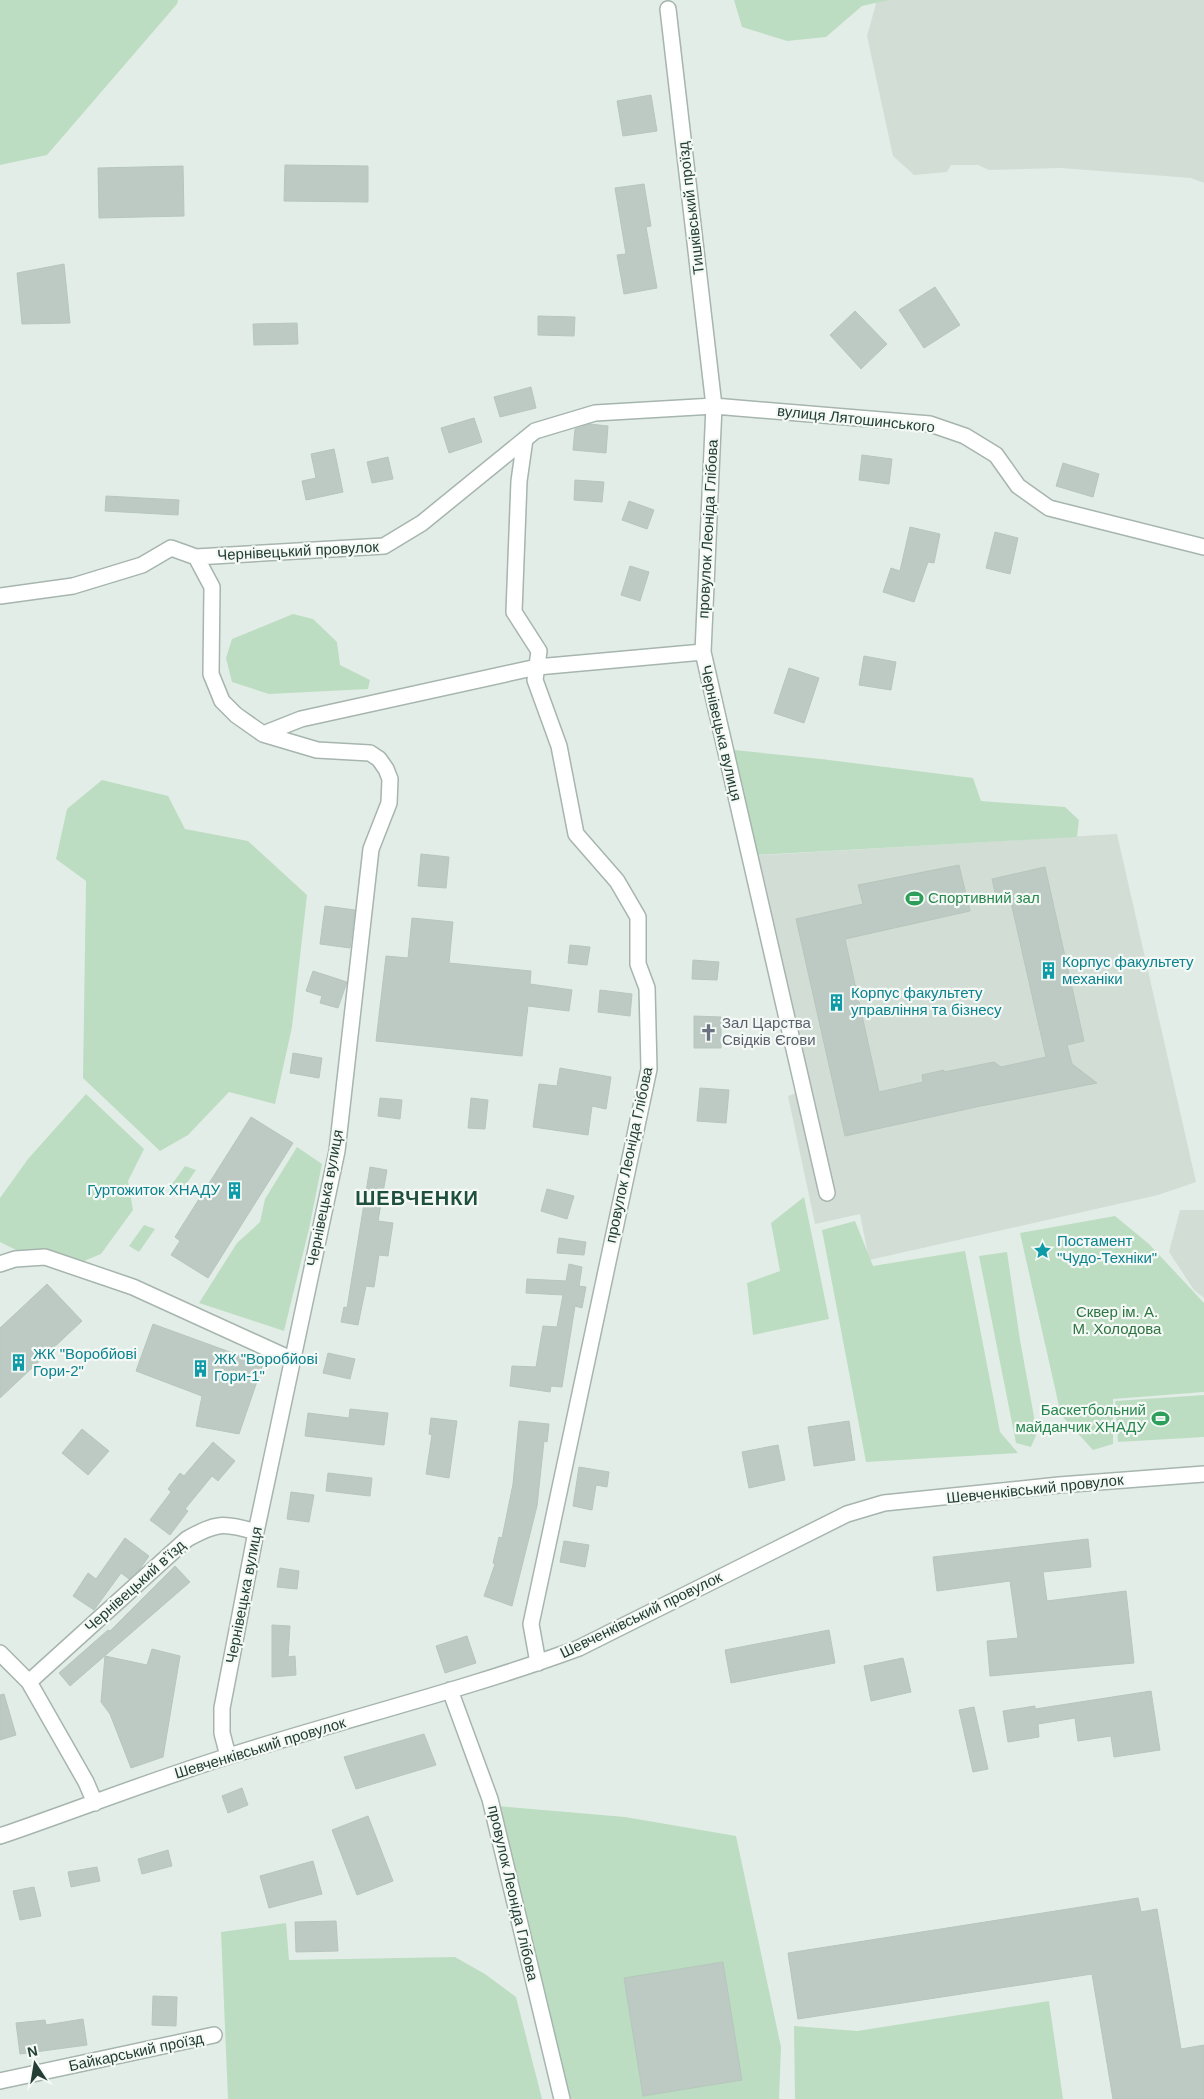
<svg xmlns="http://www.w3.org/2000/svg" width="1204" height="2099" viewBox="0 0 1204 2099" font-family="Helvetica,sans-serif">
	<rect width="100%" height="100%" fill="#e3ede7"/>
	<path fill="#d2ddd6" d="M877,0H1204V183L1191,178L1061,168L989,170L978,165H951L947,172L914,175L893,156L867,36Z
		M1117,834L1196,1182L1158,1195L869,1260L860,1214L815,1224L788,1096L803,1090L749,856Z
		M1180,1210H1204V1298L1194,1290L1169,1252Z"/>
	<path fill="#bdddc2" d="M0,0H178L177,4L47,155L0,165Z
		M734,0H889L862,6L826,37L787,41L742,27Z
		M293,614L313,619L337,642L340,665L370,680L368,689L269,694L232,682L226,658L232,639Z
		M734,750L821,759L973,778L981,801L1065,807L1079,820L1077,837L756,855Z
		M102,780L168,796L185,829L248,841L307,895L292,1027L275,1104L229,1092L188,1135L160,1151L83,1078L86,881L56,859L67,809Z
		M86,1094L144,1149L128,1181L133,1210L101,1254L79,1263L22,1253L0,1242V1198L28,1159Z
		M297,1147L322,1164L309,1229L284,1331L199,1303L237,1243L260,1222L265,1199Z
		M185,1166L196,1170L180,1193L170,1187Z
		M804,1197L829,1319L753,1335L747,1283L780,1271L771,1223Z
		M1115,1216L1149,1244L1204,1303V1392L1113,1399V1444L1093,1450L1061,1415L1020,1233Z
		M855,1221L873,1266L965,1251L1000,1432L1018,1453L866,1462L822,1230Z
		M144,1225L155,1229L139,1252L129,1246Z
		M1007,1252L1020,1340L1037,1433L1031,1447L1016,1443L979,1256Z
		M1204,1395V1437L1118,1442L1115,1401Z
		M497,1806L625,1817L736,1836L781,2047L779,2099H570Z
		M286,1923L289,1960L455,1957L485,1974L516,1997L542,2099H228L221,1932Z
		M1049,2001L1063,2099H795L794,2026L857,2031Z"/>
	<path fill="#bccac3" stroke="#b6c6bd" d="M651,95L657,131L623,136L617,101Z
		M285,165L368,166V202L284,201Z
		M183,166L184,216L99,218L98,168Z
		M644,184L651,226L646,227L657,288L624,294L617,255L626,254L615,188Z
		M64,264L70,323L22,324L17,273Z
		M935,287L960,325L924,348L899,310Z
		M855,311L887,344L861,369L830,335Z
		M538,316L575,317L574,336L538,335Z
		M297,323L298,344L254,345L253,324Z
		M531,387L536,408L500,417L494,397Z
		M474,418L482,442L449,453L441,428Z
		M590,424L608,426L606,453L573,450L575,429Z
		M334,449L343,492L306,500L302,481L316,478L311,454Z
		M862,455L892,459L889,484L859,480Z
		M388,457L393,479L372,483L367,462Z
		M1063,463L1099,474L1093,497L1056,486Z
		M575,480L604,482L602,502L574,500Z
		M106,496L179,500L178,515L105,511Z
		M629,501L654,510L647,529L622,520Z
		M910,527L940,534L934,563L928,562L914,602L883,592L891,568L900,571Z
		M995,532L1018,538L1010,574L986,568Z
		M630,566L649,572L640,601L621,595Z
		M864,656L896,662L891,690L859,685Z
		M789,668L819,678L804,723L774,713Z
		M421,854L449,857L446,888L418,886Z
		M959,865L970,911L845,939L879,1092L923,1082L922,1075L944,1070V1072L994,1062L1001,1067L1046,1057L1010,898L997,901L992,879L1045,867L1084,1041L1067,1045L1072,1064L1097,1083L976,1107L845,1136L796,919L863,904L858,885Z
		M325,906L355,910L350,948L320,944Z
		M412,918L453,922L449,963L531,971L530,984L572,990L569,1011L528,1006L522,1056L376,1041L386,956L408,958Z
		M570,945L590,947L587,965L568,963Z
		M693,960L719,962L717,980L692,979Z
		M313,971L347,982L338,1008L320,1003L322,996L306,991Z
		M600,990L632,994L630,1016L598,1012Z
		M694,1016L721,1017V1048H694Z
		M293,1053L322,1058L319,1078L290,1073Z
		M560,1068L611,1077L606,1109L592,1106L588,1135L533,1127L539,1084L557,1086Z
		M700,1088L729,1090L726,1123L697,1121Z
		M380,1098L402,1100L400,1119L378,1116Z
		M471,1098L488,1100L485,1129L468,1128Z
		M251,1117L293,1143L208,1278L171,1255L180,1241L175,1237Z
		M370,1167L387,1170L378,1221L393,1223L388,1256L379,1255L374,1287L366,1286L358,1325L341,1322L344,1307L347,1308Z
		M547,1189L574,1196L567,1219L541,1211Z
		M559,1238L586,1242L584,1255L557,1253Z
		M569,1264L582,1267L579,1286L586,1287L582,1308L575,1306L562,1387L551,1386L550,1392L510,1386L512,1366L536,1367L543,1326L557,1327L563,1295L526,1293L527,1279L566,1281Z
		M47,1284L82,1321L0,1398V1328Z
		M153,1324L263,1364L239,1434L196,1426L202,1396L136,1371Z
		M328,1353L355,1359L350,1379L323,1373Z
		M350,1409L388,1413L384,1445L305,1436L308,1413L349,1418Z
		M431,1418L457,1421L449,1478L426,1474L432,1435L429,1434Z
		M519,1421L549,1424L547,1442L544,1441L537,1506L512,1606L484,1596L495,1564L493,1563L499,1537L502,1538L513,1484Z
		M849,1421L855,1460L814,1466L808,1427Z
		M82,1429L109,1451L88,1475L62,1453Z
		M213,1442L235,1461L218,1481L212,1476L185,1509L188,1511L170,1535L150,1520L171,1492L168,1489L180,1473L184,1476Z
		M778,1445L785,1480L749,1488L742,1452Z
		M579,1467L609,1472L607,1487L596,1485L592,1510L573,1506Z
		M328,1473L372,1478L370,1496L326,1491Z
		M291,1492L314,1495L309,1522L287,1519Z
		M125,1538L149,1556L140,1569L129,1579L121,1573L94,1610L73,1596L88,1573L96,1579Z
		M1088,1539L1091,1567L1043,1572L1047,1601L1126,1591L1134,1663L990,1676L987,1641L1018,1638L1010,1581L937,1591L933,1557Z
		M564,1541L589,1545L585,1567L560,1562Z
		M175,1566L190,1582L70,1686L59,1673L108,1630L110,1631Z
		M280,1568L299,1571L297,1589L277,1587Z
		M272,1625L290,1626L288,1657L295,1656L296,1675L272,1677Z
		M829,1630L835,1663L731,1683L725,1650Z
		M467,1636L476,1663L445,1673L436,1646Z
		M152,1649L180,1656L163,1757L131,1768L110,1714L101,1702L105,1656L147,1665Z
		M903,1658L911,1692L871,1701L864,1666Z
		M1151,1691L1160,1750L1114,1757L1111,1736L1078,1741L1075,1718L1038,1724L1039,1737L1008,1742L1003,1711L1035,1706V1709Z
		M4,1694L16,1735L0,1740V1695Z
		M974,1707L988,1769L973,1772L959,1710Z
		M424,1734L436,1765L356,1789L344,1757Z
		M242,1788L248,1805L228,1813L222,1796Z
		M368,1816L393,1881L357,1895L332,1830Z
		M168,1850L172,1866L142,1874L138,1859Z
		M313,1861L322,1894L269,1908L260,1876Z
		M97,1867L100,1881L71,1887L68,1872Z
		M34,1887L41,1916L20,1920L13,1891Z
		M1138,1898L1141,1912L1157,1909L1181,2049L1204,2045V2099H1113L1092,1974L798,2019L788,1953Z
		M336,1921L338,1951L296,1952L295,1922Z
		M723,1962L742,2080L643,2096L624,1978Z
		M153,1996L177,1997L176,2026L152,2025Z
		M83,2019L87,2045L20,2054L16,2023L45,2020L46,2025Z"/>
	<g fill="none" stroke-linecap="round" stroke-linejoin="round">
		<defs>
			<path id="minor" d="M668,9L714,406L703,652L827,1193
				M525,439L519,481L514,612L539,651L535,680L559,746L576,834L617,881L638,917V964L647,988L649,1069L531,1624L538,1663
				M196,557L212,587L211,674L222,701L236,715L263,734L317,750L370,753L379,759L386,769L390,779L389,803L371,849L337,1151L256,1532L222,1708V1733L228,1756
				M0,596L73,586L142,565L171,548L196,557L384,546L422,523L535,431L595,413L714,406L930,424L965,436L996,455L1018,486L1049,508L1204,547
				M263,734L301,719L537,667L703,652
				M0,1264L15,1259L45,1257L133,1287L293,1360
				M0,1653L29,1682L86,1782L95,1803
				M29,1682L187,1539C216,1523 223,1522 256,1532
				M450,1690L490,1799L562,2099
				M0,1836C76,1810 152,1780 229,1756C345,1719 465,1690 579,1648L847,1514L884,1503L1059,1485L1204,1474
				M0,2081L214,2035"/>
		</defs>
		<use href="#minor" stroke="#a6b5ae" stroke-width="18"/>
		<use href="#minor" stroke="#fff" stroke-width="15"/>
	</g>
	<defs>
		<symbol id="stadium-bare" viewBox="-9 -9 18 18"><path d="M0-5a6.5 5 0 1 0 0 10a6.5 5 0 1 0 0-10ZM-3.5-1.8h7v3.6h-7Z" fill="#2e9e5b" stroke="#f4f9f6" stroke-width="2.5" paint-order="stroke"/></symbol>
		<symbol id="building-bare" viewBox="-9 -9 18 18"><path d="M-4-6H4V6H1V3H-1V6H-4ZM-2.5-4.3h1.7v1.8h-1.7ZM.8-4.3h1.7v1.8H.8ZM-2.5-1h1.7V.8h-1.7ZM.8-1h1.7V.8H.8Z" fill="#0f9aa8" stroke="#f4f9f6" stroke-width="2.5" paint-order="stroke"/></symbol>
		<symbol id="church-bare" viewBox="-9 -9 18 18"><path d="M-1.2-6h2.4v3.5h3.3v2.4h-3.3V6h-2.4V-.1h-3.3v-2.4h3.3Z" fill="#6b7280" stroke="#f4f9f6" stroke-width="2.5" paint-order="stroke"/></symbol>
		<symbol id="sight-bare" viewBox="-9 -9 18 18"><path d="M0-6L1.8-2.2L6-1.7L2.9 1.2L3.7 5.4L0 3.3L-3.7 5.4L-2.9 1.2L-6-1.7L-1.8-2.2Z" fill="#0f9aa8" stroke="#f4f9f6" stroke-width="2.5" paint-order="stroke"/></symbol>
	</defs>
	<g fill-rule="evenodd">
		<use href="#stadium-bare" x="902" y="886" width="25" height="25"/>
		<use href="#building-bare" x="1036" y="958" width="25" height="25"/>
		<use href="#building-bare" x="824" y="990" width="25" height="25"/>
		<use href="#church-bare" x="696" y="1020" width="25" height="25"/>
		<use href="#building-bare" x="222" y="1178" width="25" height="25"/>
		<use href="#sight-bare" x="1030" y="1238" width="25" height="25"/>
		<use href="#building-bare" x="6" y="1350" width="25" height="25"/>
		<use href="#building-bare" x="188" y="1356" width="25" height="25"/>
		<use href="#stadium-bare" x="1148" y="1406" width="25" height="25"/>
	</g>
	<g text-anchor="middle" stroke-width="4.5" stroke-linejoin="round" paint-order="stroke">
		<g font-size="15" fill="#233e34" stroke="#f4f9f6">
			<text transform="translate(691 208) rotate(-97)" y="5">Тишківський проїзд</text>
			<text transform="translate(856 419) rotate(6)" y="5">вулиця Лятошинського</text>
			<text transform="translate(708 529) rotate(-87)" y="5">провулок Леоніда Глібова</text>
			<text transform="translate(298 551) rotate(-3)" y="5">Чернівецький провулок</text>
			<text transform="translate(721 733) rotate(77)" y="5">Чернівецька вулиця</text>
			<text transform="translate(629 1155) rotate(-78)" y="5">провулок Леоніда Глібова</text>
			<text transform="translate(325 1198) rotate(-79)" y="5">Чернівецька вулиця</text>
			<text transform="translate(1035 1489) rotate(-6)" y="5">Шевченківський провулок</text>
			<text transform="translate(135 1586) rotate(-42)" y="5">Чернівецький вʼїзд</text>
			<text transform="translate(244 1595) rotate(-79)" y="5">Чернівецька вулиця</text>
			<text transform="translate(641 1615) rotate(-26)" y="5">Шевченківський провулок</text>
			<text transform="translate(260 1748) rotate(-17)" y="5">Шевченківський провулок</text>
			<text transform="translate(513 1893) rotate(77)" y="5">провулок Леоніда Глібова</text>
			<text transform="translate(136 2052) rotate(-12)" y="5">Байкарський проїзд</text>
		</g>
		<g font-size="15" fill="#27864d" stroke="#f4f9f6" text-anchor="start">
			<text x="928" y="903">Спортивний зал</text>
			<text x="1146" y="1415" text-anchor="end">Баскетбольний<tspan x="1146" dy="17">майданчик ХНАДУ</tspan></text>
		</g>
		<g font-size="15" fill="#0d838f" stroke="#f4f9f6" text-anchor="start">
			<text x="1062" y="967">Корпус факультету<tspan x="1062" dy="17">механіки</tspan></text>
			<text x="851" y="998">Корпус факультету<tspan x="851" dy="17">управління та бізнесу</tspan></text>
			<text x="220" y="1195" text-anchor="end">Гуртожиток ХНАДУ</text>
			<text x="1057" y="1246">Постамент<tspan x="1057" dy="17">"Чудо-Техніки"</tspan></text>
			<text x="33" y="1359">ЖК "Воробйові<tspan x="33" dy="17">Гори-2"</tspan></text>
			<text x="214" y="1364">ЖК "Воробйові<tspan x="214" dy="17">Гори-1"</tspan></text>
		</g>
		<g font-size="15" fill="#5b616d" stroke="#f4f9f6" text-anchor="start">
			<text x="722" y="1028">Зал Царства<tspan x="722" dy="17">Свідків Єгови</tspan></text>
		</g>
		<g font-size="15" fill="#2e7441" stroke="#f4f9f6">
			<text x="1117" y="1317">Сквер ім. А.<tspan x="1117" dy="17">М. Холодова</tspan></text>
		</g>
		<g font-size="20" font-weight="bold" letter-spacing="1" fill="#1f503e" stroke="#f4f9f6">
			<text x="417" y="1205">ШЕВЧЕНКИ</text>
		</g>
	</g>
	<g transform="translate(35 2064) rotate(348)" stroke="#f4f9f6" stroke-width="4" paint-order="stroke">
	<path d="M0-4L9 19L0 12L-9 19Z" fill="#233e34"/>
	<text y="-8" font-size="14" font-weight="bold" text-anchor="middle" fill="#233e34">N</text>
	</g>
</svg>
